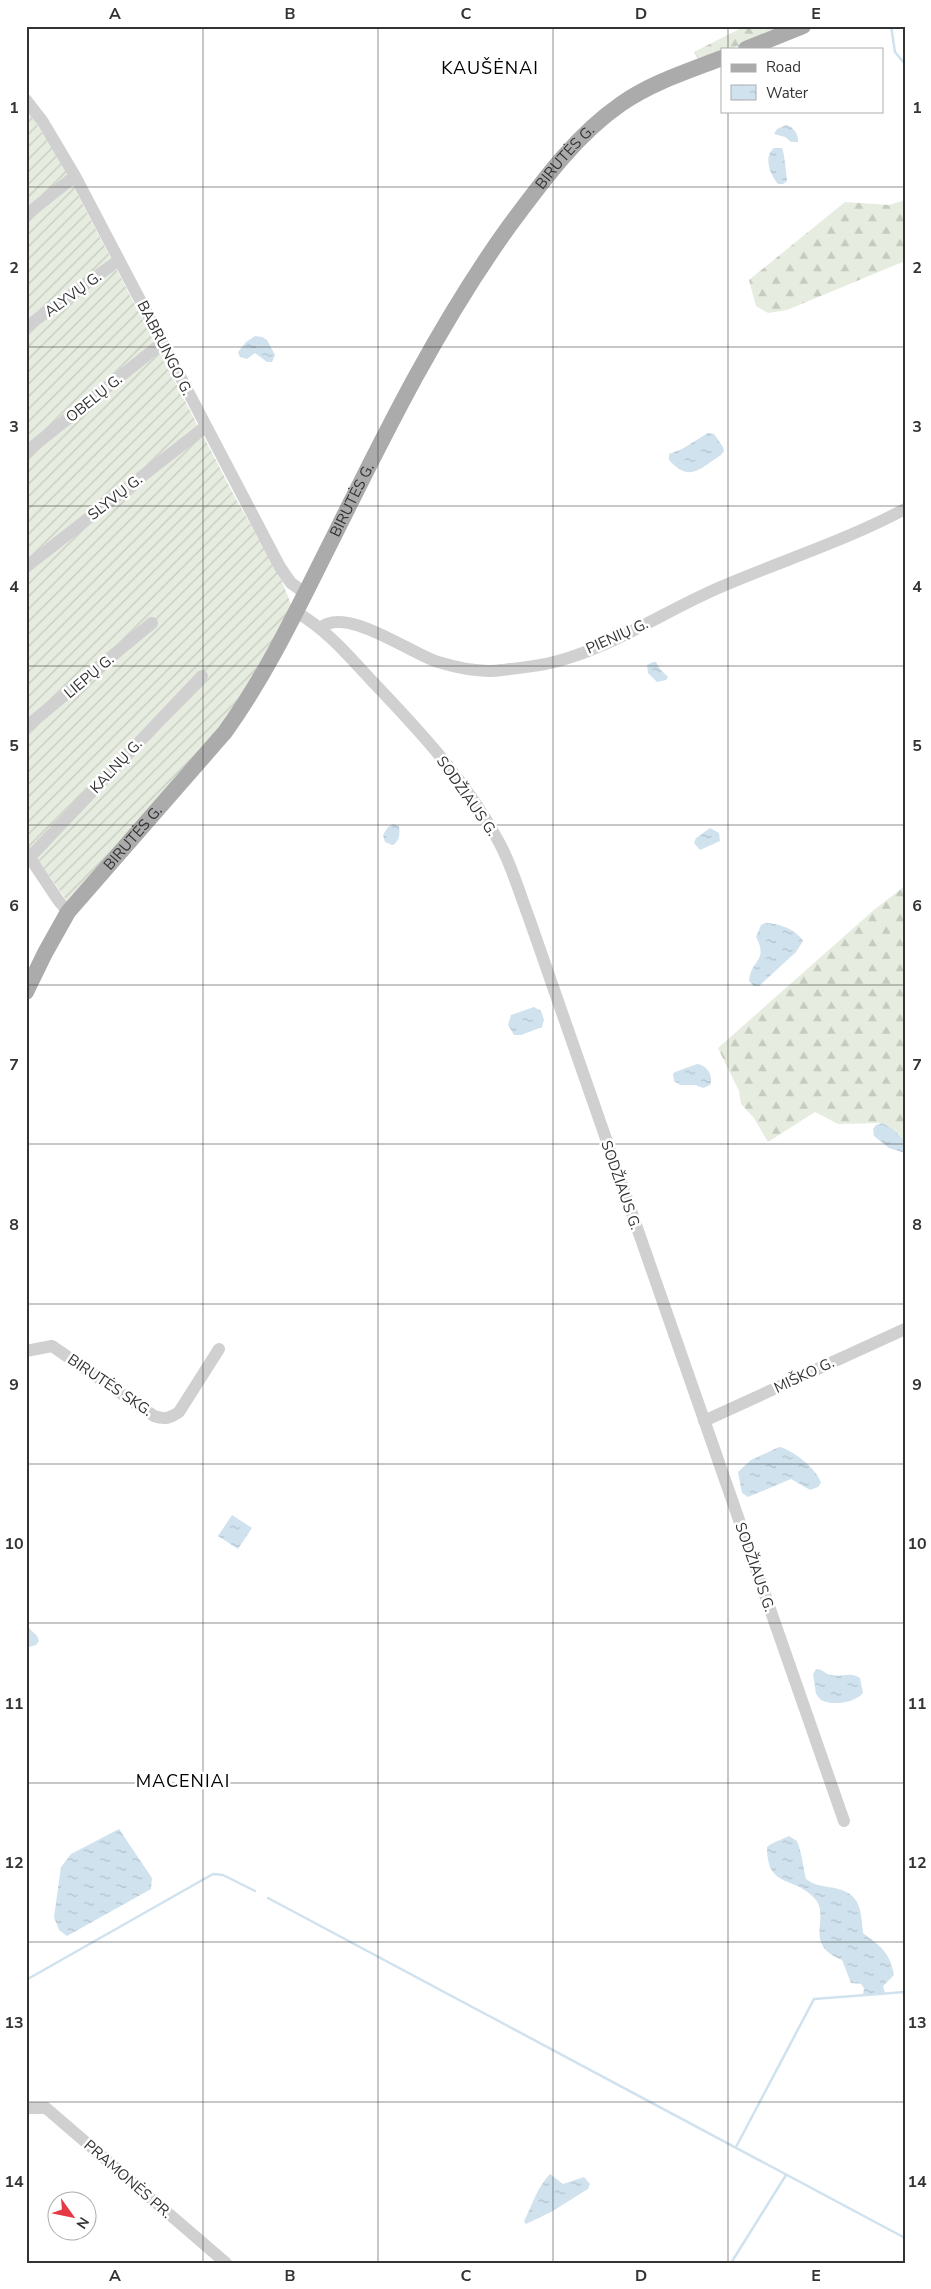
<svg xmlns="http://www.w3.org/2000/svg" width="931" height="2289" viewBox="0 0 931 2289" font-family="'Nunito Sans',sans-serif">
	<defs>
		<pattern id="forest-firs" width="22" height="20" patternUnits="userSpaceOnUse" patternTransform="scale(1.25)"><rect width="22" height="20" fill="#e6ecdf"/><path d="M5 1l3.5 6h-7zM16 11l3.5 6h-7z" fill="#c6cbc0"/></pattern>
		<pattern id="garden-furrows" width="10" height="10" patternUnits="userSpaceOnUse" patternTransform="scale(1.25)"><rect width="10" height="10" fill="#e6ecdf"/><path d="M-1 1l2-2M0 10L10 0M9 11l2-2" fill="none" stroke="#c6cbc0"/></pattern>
		<pattern id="water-ripples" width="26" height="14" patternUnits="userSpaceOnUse" patternTransform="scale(1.25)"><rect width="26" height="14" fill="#cfe2ee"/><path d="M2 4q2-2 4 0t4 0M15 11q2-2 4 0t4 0" fill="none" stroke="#b2c2cd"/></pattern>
	</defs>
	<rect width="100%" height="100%" fill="#fff"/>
	<path fill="url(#forest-firs)" d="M745,26H786L731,49H722V52L699,61L694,52Z
		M905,200V261L787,310L768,313L756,306L749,280L845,202L889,205Z
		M905,886V1141L893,1129L882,1123L838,1124L815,1112L768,1142L754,1118L741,1104L739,1091L718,1048L875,909Z"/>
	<path fill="url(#garden-furrows)" d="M26,108L56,153L236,499L280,576L292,607L226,721L67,901L26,843Z"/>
	<path fill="url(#water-ripples)" d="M786,125C793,126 799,135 798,142H791L785,137L774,134L777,129Z
		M774,148H782C784,151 787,177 787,181L783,184H778C770,175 763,157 774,148Z
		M255,336L262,337L267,340L275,355L272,362H267L255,353L247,359L240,357L238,352L246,342Z
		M708,433L714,434L723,447L724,451L721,455C699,469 690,483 669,460V454L682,449Z
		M653,662H656L660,669L668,677L666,680L657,682L648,673L647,665Z
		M393,824L399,826C400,833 400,842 392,845L385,842L383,835L388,827Z
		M710,828L719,833L720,841L700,850L694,843L696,838Z
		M765,923C778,923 796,929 803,941L796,952L759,986H754L749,981C751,959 769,961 756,937L761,925Z
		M534,1007L541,1011L544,1020L542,1027L521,1035H514L508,1025L511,1015Z
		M697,1064C707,1065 714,1076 710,1085L703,1088L695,1085H680L674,1081L673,1074L675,1072Z
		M882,1123L893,1129L905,1141V1153L889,1148L874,1136L873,1129L876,1125Z
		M779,1447C792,1449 818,1470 821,1483L818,1487L810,1490L791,1479L748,1497L742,1493L738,1472L751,1460Z
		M232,1515L252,1528L238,1549L218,1536Z
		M26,1625L37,1636L39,1641L36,1645L29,1647L26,1646Z
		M816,1669C823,1669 825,1674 831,1675C841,1678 851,1671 860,1678L863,1693C855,1703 832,1706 821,1700L816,1694L813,1674Z
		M119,1829L152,1878L151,1889L67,1936L59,1930L54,1917L61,1867L71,1854Z
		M789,1836L797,1841C802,1853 803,1867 806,1879C815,1885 818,1885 828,1887C859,1891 861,1905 863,1933C881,1947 890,1952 894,1975L883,1986L885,1993L863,1995L864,1988L861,1984L851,1983L842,1960C802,1945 831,1916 815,1899C795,1875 767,1890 767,1847L771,1844Z
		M550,2174L563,2184L584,2177L590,2184L588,2189L551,2212L526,2224L524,2221C532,2206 537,2187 550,2174Z"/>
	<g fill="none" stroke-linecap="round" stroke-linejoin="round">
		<path stroke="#cfe2ee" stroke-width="2.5" d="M891,26L895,52L905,64
			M268,1898L905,2238
			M26,1980L213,1874L223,1875L255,1891
			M736,2147L814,1999L905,1992
			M731,2263L786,2175"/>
		<path stroke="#d0d0d0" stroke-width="12" d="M26,100L43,122L75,176L280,567L291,583L305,593
			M26,215L75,176
			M26,327L119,260
			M26,452L162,343
			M26,567L205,427
			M296,612C326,629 348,655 371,680C419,730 468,783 500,844C512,867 520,894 529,918L844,1821
			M320,628C346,605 411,654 438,662C458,668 482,673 502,670C520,668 540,666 558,661C617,645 668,609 723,586C784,560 847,540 905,509
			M26,727L152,623
			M26,852L58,900L68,912
			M30,857L202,676
			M26,1351L52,1346L154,1416C165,1420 170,1418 179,1412L219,1349
			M704,1421L905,1329
			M26,2108H46L226,2263"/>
		<g stroke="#ababab" stroke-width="16">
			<path d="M746,49L803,26"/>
			<path id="s1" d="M26,992L45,953L68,912L225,732C269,671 300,603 334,536C387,429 440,322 510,225C542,182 576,135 621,104C651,83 688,71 722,58"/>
		</g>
	</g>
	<path fill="none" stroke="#333" stroke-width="1" stroke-opacity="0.55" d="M203,26V2263M378,26V2263M553,26V2263M728,26V49M728,111V2263M26,187H905M26,347H905M26,506H905M26,666H905M26,825H905M26,985H905M26,1144H905M26,1304H905M26,1464H905M26,1623H905M26,1783H905M26,1942H905M26,2102H905"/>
	<g text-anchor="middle" stroke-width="5" stroke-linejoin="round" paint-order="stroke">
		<g font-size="15" fill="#333" stroke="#fff">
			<text dy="5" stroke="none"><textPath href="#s1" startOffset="999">BIRUTĖS G.</textPath></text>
			<text transform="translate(73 294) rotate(-36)" y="5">ALYVŲ G.</text>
			<text transform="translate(165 348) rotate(63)" y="5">BABRUNGO G.</text>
			<text transform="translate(94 398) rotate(-39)" y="5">OBELŲ G.</text>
			<text transform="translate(115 497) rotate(-38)" y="5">SLYVŲ G.</text>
			<text dy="5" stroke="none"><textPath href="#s1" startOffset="594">BIRUTĖS G.</textPath></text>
			<text transform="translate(617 636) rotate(-24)" y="5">PIENIŲ G.</text>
			<text transform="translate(89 676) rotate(-40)" y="5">LIEPŲ G.</text>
			<text transform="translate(116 766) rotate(-47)" y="5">KALNŲ G.</text>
			<text transform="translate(467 796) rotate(55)" y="5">SODŽIAUS G.</text>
			<text dy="5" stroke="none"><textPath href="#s1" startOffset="189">BIRUTĖS G.</textPath></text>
			<text transform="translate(621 1185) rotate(71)" y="5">SODŽIAUS G.</text>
			<text transform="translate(804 1375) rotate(-25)" y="5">MIŠKO G.</text>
			<text transform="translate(110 1385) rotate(34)" y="5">BIRUTĖS SKG.</text>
			<text transform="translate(755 1567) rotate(71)" y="5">SODŽIAUS G.</text>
			<text transform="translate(128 2179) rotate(41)" y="5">PRAMONĖS PR.</text>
		</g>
		<g font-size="18" letter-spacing="1" fill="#000" stroke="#fff">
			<text x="490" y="74">KAUŠĖNAI</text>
			<text x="183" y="1787">MACENIAI</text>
		</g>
	</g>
	<rect width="931" height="2289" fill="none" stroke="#ffffff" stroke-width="55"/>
	<rect x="721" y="48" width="162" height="65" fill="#ffffff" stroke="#adadad"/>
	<rect x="731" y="64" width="25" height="8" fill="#ababab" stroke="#adadad"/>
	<text x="766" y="72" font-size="15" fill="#333333">Road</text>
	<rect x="731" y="85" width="25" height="15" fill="url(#water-ripples)" stroke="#adadad"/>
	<text x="766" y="98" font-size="15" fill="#333333">Water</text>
	<g transform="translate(72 2216) rotate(123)"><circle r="24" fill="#ffffff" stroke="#adadad"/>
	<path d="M0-4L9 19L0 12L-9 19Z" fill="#e63946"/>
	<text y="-8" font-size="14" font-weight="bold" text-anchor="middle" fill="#333333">N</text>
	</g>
	<rect x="28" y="28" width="876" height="2234" fill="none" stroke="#333" stroke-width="2"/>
	<g font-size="16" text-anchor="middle" font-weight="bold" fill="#333">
		<text x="115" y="19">A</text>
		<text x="290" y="19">B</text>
		<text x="466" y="19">C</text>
		<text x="641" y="19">D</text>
		<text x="816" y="19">E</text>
		<text x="14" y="113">1</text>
		<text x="917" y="113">1</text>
		<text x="14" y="273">2</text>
		<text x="917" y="273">2</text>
		<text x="14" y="432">3</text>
		<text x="917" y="432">3</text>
		<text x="14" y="592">4</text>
		<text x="917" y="592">4</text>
		<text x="14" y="751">5</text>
		<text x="917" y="751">5</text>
		<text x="14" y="911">6</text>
		<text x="917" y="911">6</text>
		<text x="14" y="1070">7</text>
		<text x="917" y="1070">7</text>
		<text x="14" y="1230">8</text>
		<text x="917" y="1230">8</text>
		<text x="14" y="1390">9</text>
		<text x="917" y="1390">9</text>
		<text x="14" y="1549">10</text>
		<text x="917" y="1549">10</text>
		<text x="14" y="1709">11</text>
		<text x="917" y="1709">11</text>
		<text x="14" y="1868">12</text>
		<text x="917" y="1868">12</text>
		<text x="14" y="2028">13</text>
		<text x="917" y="2028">13</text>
		<text x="14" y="2187">14</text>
		<text x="917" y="2187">14</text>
		<text x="115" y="2281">A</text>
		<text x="290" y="2281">B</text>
		<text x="466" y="2281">C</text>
		<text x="641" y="2281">D</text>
		<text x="816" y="2281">E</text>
	</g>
</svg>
